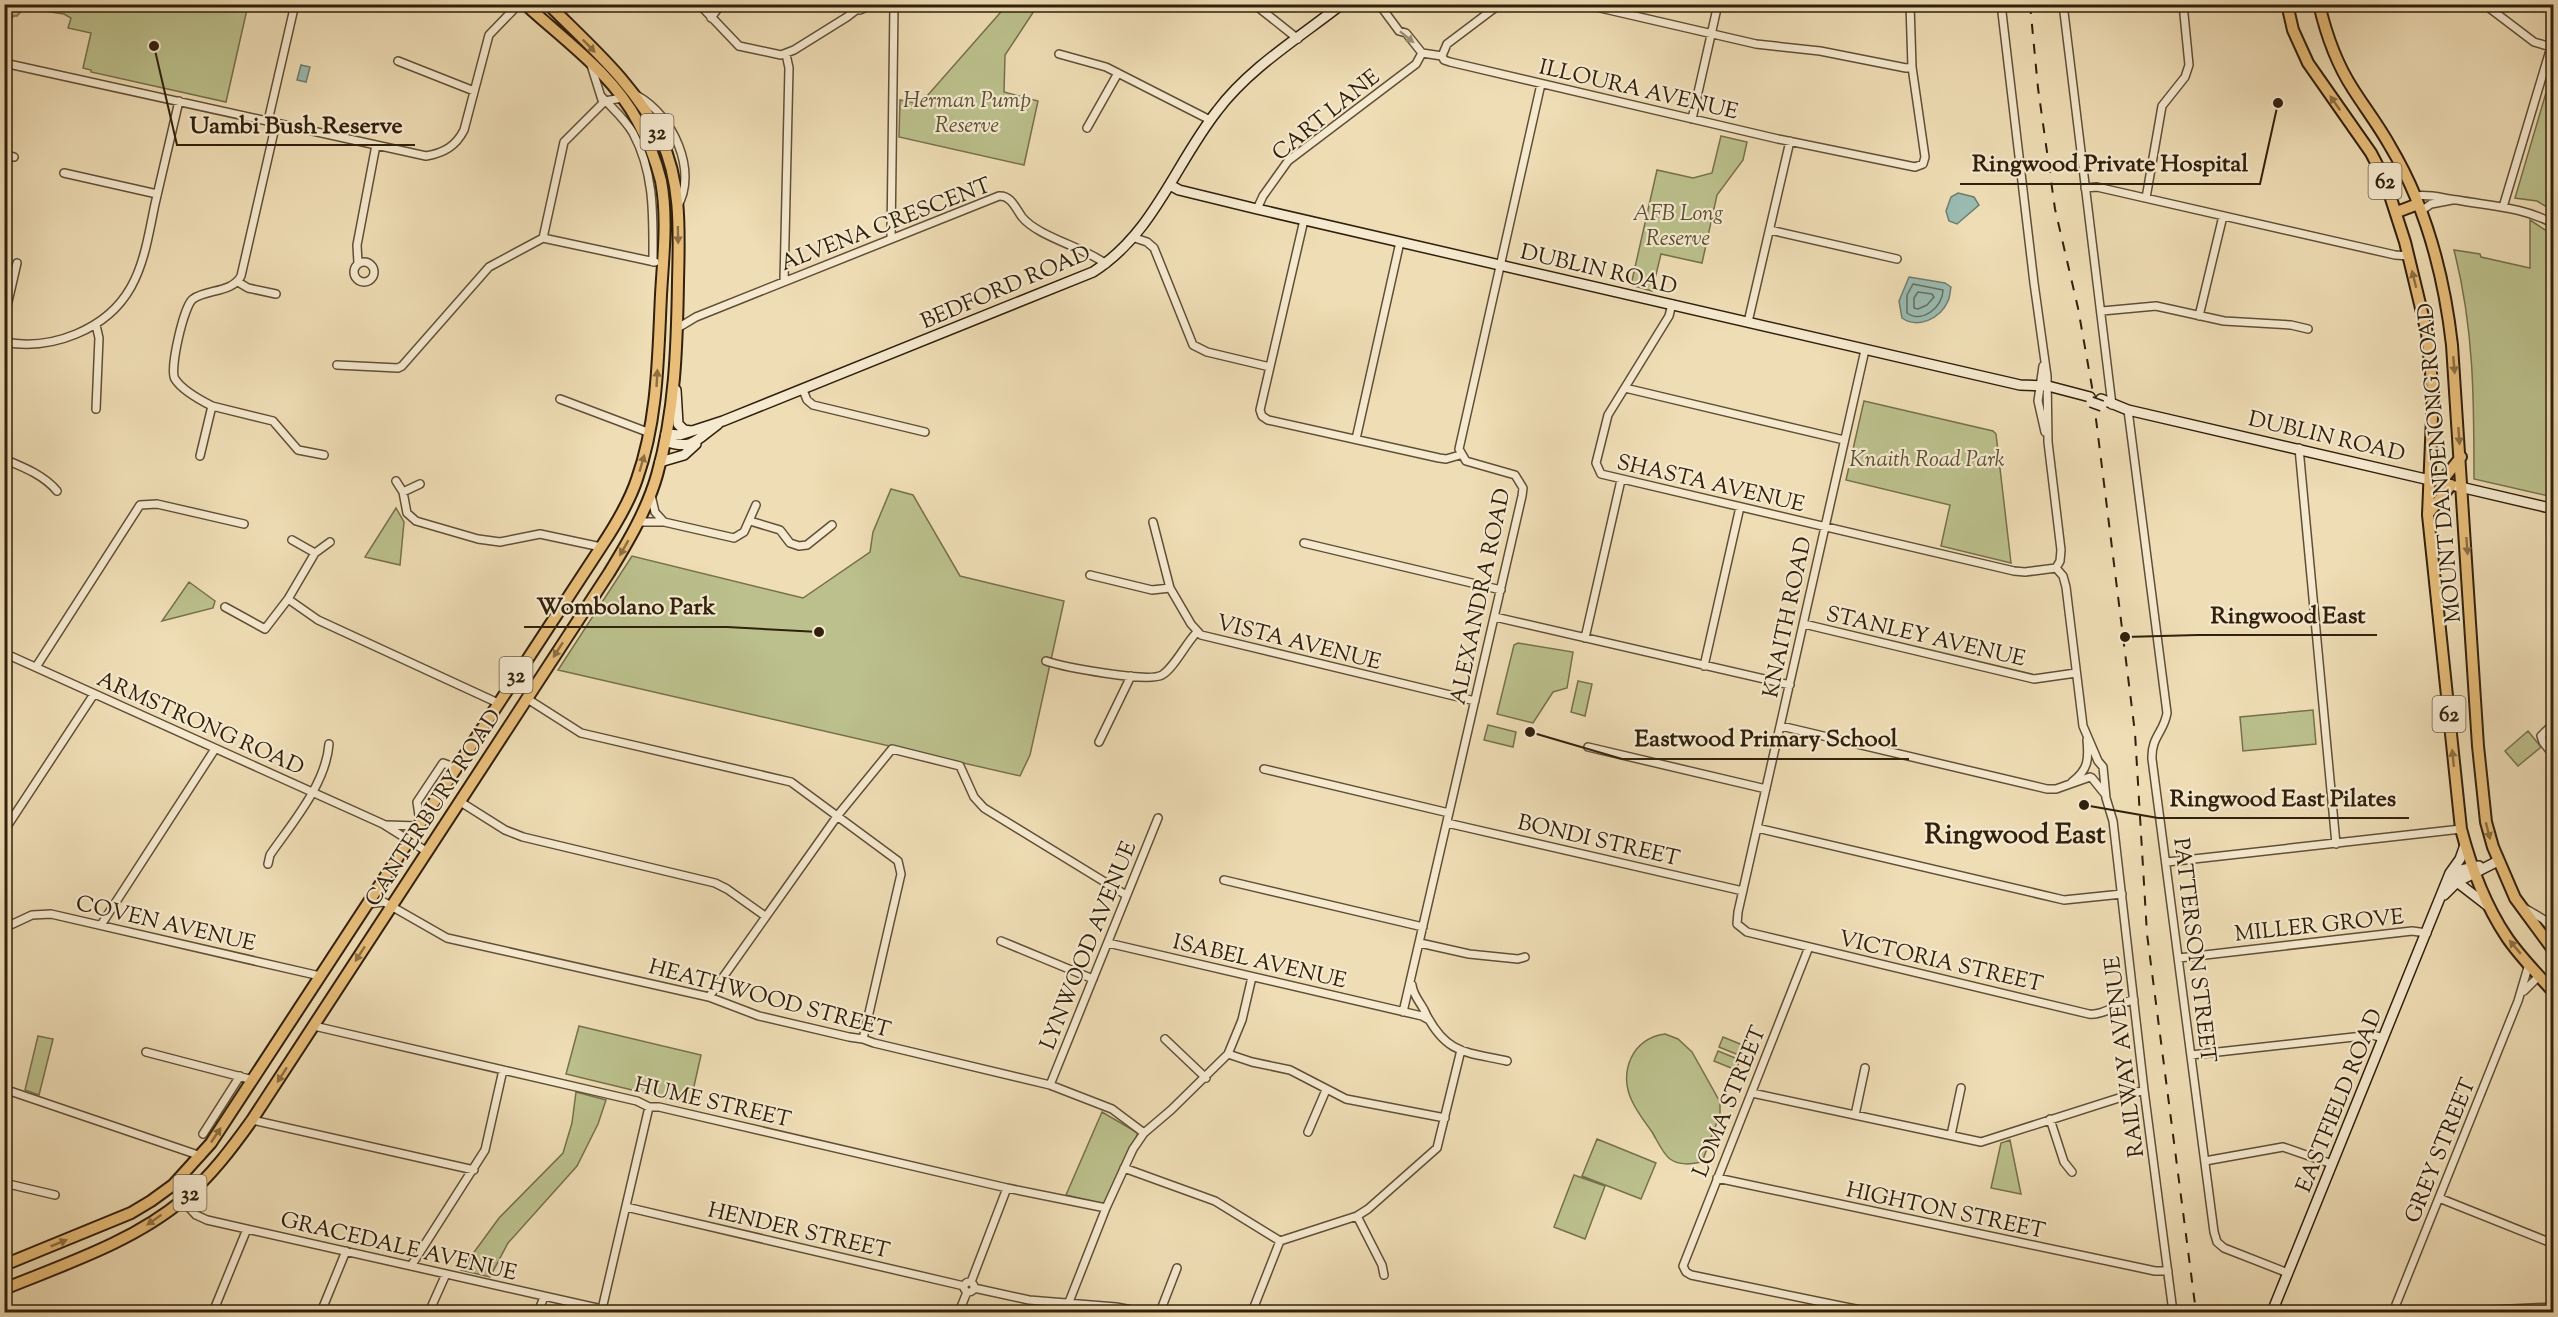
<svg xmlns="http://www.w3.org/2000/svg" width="2558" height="1317" viewBox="0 0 2558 1317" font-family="'Sorts Mill Goudy',serif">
	<rect width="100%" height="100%" fill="#efddb5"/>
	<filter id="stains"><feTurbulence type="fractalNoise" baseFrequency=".00333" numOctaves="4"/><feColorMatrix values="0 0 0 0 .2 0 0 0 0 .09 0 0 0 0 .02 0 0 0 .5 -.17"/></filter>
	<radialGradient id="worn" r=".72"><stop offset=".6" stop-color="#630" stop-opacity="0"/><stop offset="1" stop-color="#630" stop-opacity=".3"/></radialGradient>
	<path fill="#bbc08c" stroke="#76704c" stroke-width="1.5" d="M5,4H248V5L226,102L91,72V70L83,68L91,33L68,28L71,18L64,14L24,8L17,16H13L5,39Z
		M1007,5H1038L1005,55L1004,92L1038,101L1024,165L899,137L900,100L920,104Z
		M2553,69V211L2537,201L2515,198Z
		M1721,136L1747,142L1743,160L1717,195L1702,263L1661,254L1652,291L1631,285L1657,170L1693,178L1712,173Z
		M2530,220L2553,235V497L2474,479C2474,399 2474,328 2454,250L2480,254L2481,257L2530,268Z
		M1864,401L1993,431L1996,434L2011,563L1941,546L1950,505L1846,480Z
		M891,489L913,495L960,576L1064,601L1030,755L1020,776L558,670L632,556L803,598L870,552L873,532Z
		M396,508L404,522L400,565L365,557Z
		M189,582L215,601L213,608L162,621Z
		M1518,643L1573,652L1567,688L1553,692L1533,723L1497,714L1514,645Z
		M1578,681L1592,684L1585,716L1571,712Z
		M2313,710L2316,744L2243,751L2240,717Z
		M1488,725L1516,732L1513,747L1484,740Z
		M2528,731L2541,747L2518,766L2505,751Z
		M579,1026L701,1055L690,1104L566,1074Z
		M1665,1034L1678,1039L1692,1052L1720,1102V1114L1702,1162C1691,1164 1680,1166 1670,1159C1663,1154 1657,1140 1652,1132C1645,1122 1637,1112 1632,1101C1618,1073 1632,1038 1665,1034Z
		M38,1036L53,1039L39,1095L25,1090Z
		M1723,1037L1745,1046L1741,1056L1719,1047Z
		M1718,1051L1740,1060L1736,1070L1714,1061Z
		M576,1092L606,1100L598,1124L577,1166L508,1243L490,1277L461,1270L499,1218L563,1153L572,1123Z
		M1102,1112L1138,1133L1104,1204L1066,1195Z
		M1597,1139L1656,1163L1641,1199L1582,1176Z
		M2010,1140L2021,1194L1991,1188L2001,1143Z
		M1574,1175L1605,1186L1585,1239L1554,1227Z"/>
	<path fill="#9abbb1" stroke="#707d6f" stroke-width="1.5" d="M301,65L310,67L306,82L297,80Z
		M1958,193L1974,197L1979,205L1957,224L1949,221L1946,211L1951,197Z
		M1909,277L1945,283L1951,287C1950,291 1950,297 1948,301C1940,319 1918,329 1902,318L1899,301Z"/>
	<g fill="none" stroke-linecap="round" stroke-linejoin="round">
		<path stroke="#656e5e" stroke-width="1.5" d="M1913,284L1943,290C1943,307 1922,324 1907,313V295Z
			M1918,292L1932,294L1934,297L1927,305L1918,309L1914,308V298Z"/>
		<defs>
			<path id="street" d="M699,4L739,46L781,55L794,50L847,17L864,4
				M1254,4L1298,39
				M1379,4L1399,31L1406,33L1422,53L1442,56L1444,60L1450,62L1778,139L1915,167L1923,164L1925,157L1912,67L1910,4
				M1583,4L1756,44L1820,51L1906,68L1912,67
				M2001,4L2034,283L2047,376L2048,442L2061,550L2060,561L2056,568
				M2063,4L2112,405
				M2484,4L2534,42L2551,47L2554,45
				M860,10L874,4
				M711,18L721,4
				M1059,54L1106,67L1210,120
				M1442,56L1447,44L1500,4
				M398,61L474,91
				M4,63L426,156C444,153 456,146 464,130L489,35L519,4
				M591,65L602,100
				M638,96C672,115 699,171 677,207
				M602,97C613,109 625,119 633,133C655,174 653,217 653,262
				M1692,119L1718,4
				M268,121L295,4
				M1087,128L1118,73
				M4,154L14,157
				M64,173L157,194
				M2085,188L2097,187L2395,255L2409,256
				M2415,196C2431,194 2441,198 2457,200C2490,206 2524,207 2554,224
				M2146,198L2162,106L2185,77L2189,65L2183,4
				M2503,207L2551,47
				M1257,209L1263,196L1288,161L1416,64L1422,53
				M2421,211L2431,204L2452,200
				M1304,220L1260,410L1262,416L1268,420L1439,458L1446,459L1460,455
				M1770,230L1897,259
				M543,238L564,142L605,101L622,98
				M543,238L655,262
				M891,238L894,4
				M1135,238L1147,242L1154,248L1193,345L1207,352L1270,367
				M354 272a10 10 0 1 1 20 0a10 10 0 1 1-20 0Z
				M358,263L357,245L376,145
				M784,281L789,68L786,54
				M238,282L248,288L276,294
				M1672,304L1669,316L1608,415L1596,463L1601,474L2014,571L2025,572L2056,568
				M2102,311L2156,306L2224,321L2291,325L2308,329
				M2199,316L2223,216
				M4,319L17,263
				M1748,322L1790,141
				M676,329L696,317L999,196C1011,195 1016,209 1022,217C1038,237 1084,247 1106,264
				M4,342C51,351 107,330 131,287C145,262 149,232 155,204C163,169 171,135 179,101
				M1865,350L1738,912L1737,924L1747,932L2089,1014C2104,1016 2118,1002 2134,1000
				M337,365L398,368L402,366L489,267L543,238
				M2043,366L2038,401L2045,432
				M1625,388L1844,440
				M803,390L807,400L813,405L925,432
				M560,399L650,433
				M212,406L273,421L298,450L324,455
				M96,409L99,338L96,325
				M2128,410L2167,713C2164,732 2151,737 2152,759L2214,1232L2217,1242L2224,1248L2288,1273
				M1356,439L1400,242
				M2299,448L2336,844
				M200,456L212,406C200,400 182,390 175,379C169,370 184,305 193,299C207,289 232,293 241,276L276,123
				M4,459C23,467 44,475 57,491
				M396,481L403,492L420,484
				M403,492L407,513L416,521L478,539L500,542L540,534L601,547
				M651,495L655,512L664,522
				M750,521L780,530L790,543L799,546L807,545L832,525
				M638,522H664L734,538L744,532L756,505
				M1153,522L1170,588L1191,624L1201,635L1475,701
				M292,540L315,553L330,542
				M1304,543L1501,590
				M2056,568L2063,576L2066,587L2083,726L2098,761L2103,767L2106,798L2113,821L2144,1090L2173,1312
				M1090,575L1152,590L1170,588
				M288,599L318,620L498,703
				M225,607L265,629L288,599L315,553
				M1495,617L1790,685
				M1804,624L2034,679L2076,673
				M1585,638L1621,480
				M4,653L383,824L426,851
				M1046,661C1064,667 1148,683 1162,675C1174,668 1186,643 1197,632
				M1704,666L1740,507
				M36,667L140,505L157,504L244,524
				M526,698L581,733L791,782L898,861L901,874L863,1039
				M2554,723L2541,736L2543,742L2554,756
				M1781,726L2047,789H2056L2090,777
				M1099,742L1131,676
				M1588,747L1766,789
				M1264,769L1449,813
				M2092,778L2104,793
				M2072,782C2088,770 2089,760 2087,740
				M459,801L505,830L523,837L715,883L727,889L765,916
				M420,822L417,802L443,763L456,768
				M1447,823L1743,891
				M386,825L418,826
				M1757,828L2064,900L2122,894
				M4,831L94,694
				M2167,862L2461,829
				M268,864L270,855C292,823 326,784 329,744
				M1224,880L1423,927
				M368,904L384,902L447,938L709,997L759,1016L849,1037L863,1039L874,1043L1050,1085L1112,1109L1144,1133
				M2526,909L2543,919L2554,931
				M101,925L215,749
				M4,928L32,915L51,914L320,976
				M1001,941L1093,979
				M1108,943L1422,1016L1429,1020
				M1420,943L1469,954L1518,959L1525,957
				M1809,947L1683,1266L1686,1272L1691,1275L1870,1312
				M2179,958L2412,931L2427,933
				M1412,985C1413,996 1422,1004 1426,1014C1447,1055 1467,1052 1507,1061
				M2524,991L2539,976
				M709,997L838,815L892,749L960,766L974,797L984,808L1126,895
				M1403,1012L1522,496L1523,488L1515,475L1466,461L1459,449L1541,84
				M314,1026L637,1101L649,1107H659L1007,1188L1106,1208
				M1165,1039L1206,1078
				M146,1052L253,1080
				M1228,1054L1252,1062L1290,1070L1346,1099L1445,1118
				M2191,1055L2372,1035L2384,1038
				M1050,1085L1158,818
				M4,1089L201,1156
				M1752,1093L1981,1142L2144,1090
				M1855,1115L1865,1068
				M2050,1119L2064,1162L2072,1172
				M252,1120L474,1170
				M1308,1132L1326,1090
				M203,1134L240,1076
				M1951,1135L1961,1088
				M2205,1161L2283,1147L2332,1164
				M1124,1168L1215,1201L1280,1241L1357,1216L1368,1209L1437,1148L1461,1050
				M1717,1178L2155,1271H2168
				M4,1183L55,1195
				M2439,1198L2554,1244
				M182,1200L196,1215L207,1220L615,1312
				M626,1207L964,1286
				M1357,1216L1382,1265L1384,1275
				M411,1266L485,1150L503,1070
				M971,1282L1007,1188
				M964 1287a5 5 0 1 1 10 0a5 5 0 1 1-10 0Z
				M974,1288L1029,1300L1116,1307L1142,1312
				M1069,1302L1106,1208L1133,1149L1144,1133L1171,1110L1228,1054L1242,1020L1252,977
				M602,1309L649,1107
				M213,1312L247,1229
				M321,1312L346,1251
				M429,1312L446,1274
				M538,1312L544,1297
				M959,1312L967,1292
				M1160,1312L1177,1268
				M1252,1312L1280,1241
				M2393,1312L2518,1001L2529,964
				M2448,1312L2554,1307"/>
			<path id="secondary" d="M1170,185L1179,190L1257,209L2020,385L2048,386L2090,397
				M676,390L678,424L684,430L691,431
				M2101,399L2128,410L2434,481
				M666,434L680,435L723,421L1093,272C1154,233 1174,166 1217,111C1249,68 1300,37 1342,4
				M665,441C693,451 697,439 718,424
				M660,462L684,455L696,444
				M2456,486L2554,509
				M2450,877L2461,870L2479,866
				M2457,882L2488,906
				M2444,895L2457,882L2498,861
				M2272,1312L2450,873L2460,859L2465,845"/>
			<path id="primary" d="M2287,4L2293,30L2308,63L2371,153L2385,180L2405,242L2427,333L2433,393L2428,515L2461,829C2471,867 2484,903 2506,936C2519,956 2538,974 2554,993
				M2319,4C2326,34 2336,63 2353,89C2365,108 2379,126 2390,146C2426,206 2444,275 2452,345L2478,746L2486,822L2493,847L2515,898L2554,951
				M2397,212L2418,204
				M2441,482L2461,457
				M2428,514L2451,485
				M4,1265L131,1213L151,1201L173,1185L211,1143L601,547C615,526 629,503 637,479C658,419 658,357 661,295C663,258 668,218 661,181C656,161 648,140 638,122C613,74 564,40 525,4
				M4,1289C65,1264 133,1242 184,1199C211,1176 232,1148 252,1120L609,573C628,542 647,510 657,475C675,412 677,347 678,282C679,234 682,184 661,139C637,86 589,45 548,4"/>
		</defs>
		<use href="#street" stroke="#604f36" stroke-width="10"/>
		<use href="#secondary" stroke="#30200c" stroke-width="12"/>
		<use href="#primary" stroke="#30200c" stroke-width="14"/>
		<use href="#street" stroke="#f5e9cf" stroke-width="7"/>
		<use href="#secondary" stroke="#f5e9cf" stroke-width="9"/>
		<use href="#primary" stroke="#e8be7a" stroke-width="10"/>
		<path stroke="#30200c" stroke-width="2" stroke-dasharray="10 10" stroke-linecap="butt" d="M2030,4L2038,88L2055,209L2078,308L2092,387L2135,733L2147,934L2196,1312"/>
		<defs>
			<path id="secondary-bridge" d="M2091,402L2102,406"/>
		</defs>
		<use href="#secondary-bridge" stroke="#30200c" stroke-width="12" stroke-linecap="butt"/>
		<use href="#secondary-bridge" stroke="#f5e9cf" stroke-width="9"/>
	</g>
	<defs><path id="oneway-solid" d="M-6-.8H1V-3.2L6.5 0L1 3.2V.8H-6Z" transform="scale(1.5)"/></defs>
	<use fill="#9c8f77" href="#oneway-solid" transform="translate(1407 37) rotate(39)"/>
	<g fill="#8c6f43">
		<use href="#oneway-solid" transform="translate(589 46) rotate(46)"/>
		<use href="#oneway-solid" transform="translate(2335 103) rotate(-125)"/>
		<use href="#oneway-solid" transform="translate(678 235) rotate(89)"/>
		<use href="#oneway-solid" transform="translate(2414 279) rotate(-104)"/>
		<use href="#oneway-solid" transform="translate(2454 365) rotate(85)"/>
		<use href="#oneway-solid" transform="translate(657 378) rotate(-87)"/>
		<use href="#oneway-solid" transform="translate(2459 436) rotate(86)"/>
		<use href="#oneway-solid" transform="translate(642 463) rotate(-74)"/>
		<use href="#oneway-solid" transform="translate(2467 546) rotate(86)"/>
		<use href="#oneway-solid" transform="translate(624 548) rotate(120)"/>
		<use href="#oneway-solid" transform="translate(558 650) rotate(123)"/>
		<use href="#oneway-solid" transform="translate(2453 758) rotate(-96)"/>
		<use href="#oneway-solid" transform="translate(2488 831) rotate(76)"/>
		<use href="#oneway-solid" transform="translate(2515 947) rotate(-130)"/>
		<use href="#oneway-solid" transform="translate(360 954) rotate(123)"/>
		<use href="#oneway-solid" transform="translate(282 1075) rotate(123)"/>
		<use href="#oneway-solid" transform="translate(216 1135) rotate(-56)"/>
		<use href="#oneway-solid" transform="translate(154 1220) rotate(145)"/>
		<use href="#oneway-solid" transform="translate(59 1243) rotate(-22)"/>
	</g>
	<g text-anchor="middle" stroke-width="4.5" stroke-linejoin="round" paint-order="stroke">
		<g fill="#f5e9cf" stroke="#6b5c46" stroke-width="1.5">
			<rect x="640.5" y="114" width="33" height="36" rx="4.5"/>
			<rect x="2368.5" y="163" width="33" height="36" rx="4.5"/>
			<rect x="499.5" y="657" width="33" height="36" rx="4.5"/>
			<rect x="2432.5" y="696" width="33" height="36" rx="4.5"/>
			<rect x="173.5" y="1175" width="33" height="36" rx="4.5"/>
		</g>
		<g font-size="21" font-weight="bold" fill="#30200c">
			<text x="657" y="139">32</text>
			<text x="2385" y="188">62</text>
			<text x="516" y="682">32</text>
			<text x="2449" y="721">62</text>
			<text x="190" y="1200">32</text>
		</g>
		<g font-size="22" fill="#30200c" stroke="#f5e9cf">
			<text transform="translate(1639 88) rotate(13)" y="8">ILLOURA AVENUE</text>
			<text transform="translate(1325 114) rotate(-39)" y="8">CART LANE</text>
			<text transform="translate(885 223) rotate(-21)" y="8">ALVENA CRESCENT</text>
			<text transform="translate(1599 268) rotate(13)" y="8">DUBLIN ROAD</text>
			<text transform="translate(1005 286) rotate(-23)" y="8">BEDFORD ROAD</text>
			<text transform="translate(2327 435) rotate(13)" y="8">DUBLIN ROAD</text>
			<text transform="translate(2438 463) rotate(-95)" y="8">MOUNT DANDENONG ROAD</text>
			<text transform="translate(1711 482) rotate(13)" y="8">SHASTA AVENUE</text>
			<text transform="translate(1479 596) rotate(-78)" y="8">ALEXANDRA ROAD</text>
			<text transform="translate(1786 617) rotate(-78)" y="8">KNAITH ROAD</text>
			<text transform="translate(1926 635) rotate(13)" y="8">STANLEY AVENUE</text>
			<text transform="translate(1299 641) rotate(14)" y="8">VISTA AVENUE</text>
			<text transform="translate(201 722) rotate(24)" y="8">ARMSTRONG ROAD</text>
			<text transform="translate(432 807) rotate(-57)" y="8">CANTERBURY ROAD</text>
			<text transform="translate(1599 839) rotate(13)" y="8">BONDI STREET</text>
			<text transform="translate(166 922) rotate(13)" y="8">COVEN AVENUE</text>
			<text transform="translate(2319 924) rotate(-6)" y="8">MILLER GROVE</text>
			<text transform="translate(1087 945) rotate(-68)" y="8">LYNWOOD AVENUE</text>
			<text transform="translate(2196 950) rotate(83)" y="8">PATTERSON STREET</text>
			<text transform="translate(1260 960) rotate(13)" y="8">ISABEL AVENUE</text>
			<text transform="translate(1941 960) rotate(13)" y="8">VICTORIA STREET</text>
			<text transform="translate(770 997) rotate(15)" y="8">HEATHWOOD STREET</text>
			<text transform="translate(2123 1057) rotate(-97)" y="8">RAILWAY AVENUE</text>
			<text transform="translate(2338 1100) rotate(-68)" y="8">EASTFIELD ROAD</text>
			<text transform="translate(713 1101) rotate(13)" y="8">HUME STREET</text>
			<text transform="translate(1728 1101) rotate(-68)" y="8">LOMA STREET</text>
			<text transform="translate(2439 1150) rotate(-68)" y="8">GREY STREET</text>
			<text transform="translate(1946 1209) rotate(12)" y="8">HIGHTON STREET</text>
			<text transform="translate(799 1229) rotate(13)" y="8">HENDER STREET</text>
			<text transform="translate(399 1245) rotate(13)" y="8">GRACEDALE AVENUE</text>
		</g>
		<g font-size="22" font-style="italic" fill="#5a5032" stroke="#f5e9cf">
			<text x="967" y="107">Herman Pump<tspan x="967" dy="25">Reserve</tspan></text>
			<text x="1678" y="220">AFB Long<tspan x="1678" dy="25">Reserve</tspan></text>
			<text x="1927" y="466">Knaith Road Park</text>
		</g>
		<g font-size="28" font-weight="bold" fill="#30200c" stroke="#f5e9cf">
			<text x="2015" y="843">Ringwood East</text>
		</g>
	</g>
	<path fill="none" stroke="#30200c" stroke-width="2" d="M154 46L177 145H415M2278 103L2260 184H1960M819 632L727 627H524M2125 637L2198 635H2377M1530 732L1622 759H1909M2084 805L2158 818H2409"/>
	<g fill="#30200c" stroke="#f5e9cf" stroke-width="2">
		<circle cx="154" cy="46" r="6"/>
		<circle cx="2278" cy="103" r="6"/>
		<circle cx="819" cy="632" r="6"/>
		<circle cx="2125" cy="637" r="6"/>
		<circle cx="1530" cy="732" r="6"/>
		<circle cx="2084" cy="805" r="6"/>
	</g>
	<g font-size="24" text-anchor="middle" font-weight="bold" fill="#30200c" stroke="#f5e9cf" stroke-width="4.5" stroke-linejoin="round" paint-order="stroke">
		<text x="296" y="133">Uambi Bush Reserve</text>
		<text x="2110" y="171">Ringwood Private Hospital</text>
		<text x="626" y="614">Wombolano Park</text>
		<text x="2288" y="623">Ringwood East</text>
		<text x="1766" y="746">Eastwood Primary School</text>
		<text x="2283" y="806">Ringwood East Pilates</text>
	</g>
	<rect width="2558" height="1317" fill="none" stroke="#efddb5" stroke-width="24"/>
	<rect x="6" y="6" width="2546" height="1305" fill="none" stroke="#30200c" stroke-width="3"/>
	<rect x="12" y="12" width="2534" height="1293" fill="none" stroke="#30200c" stroke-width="1.5"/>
	<rect width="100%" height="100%" filter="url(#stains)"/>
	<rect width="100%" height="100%" fill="url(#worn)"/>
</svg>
